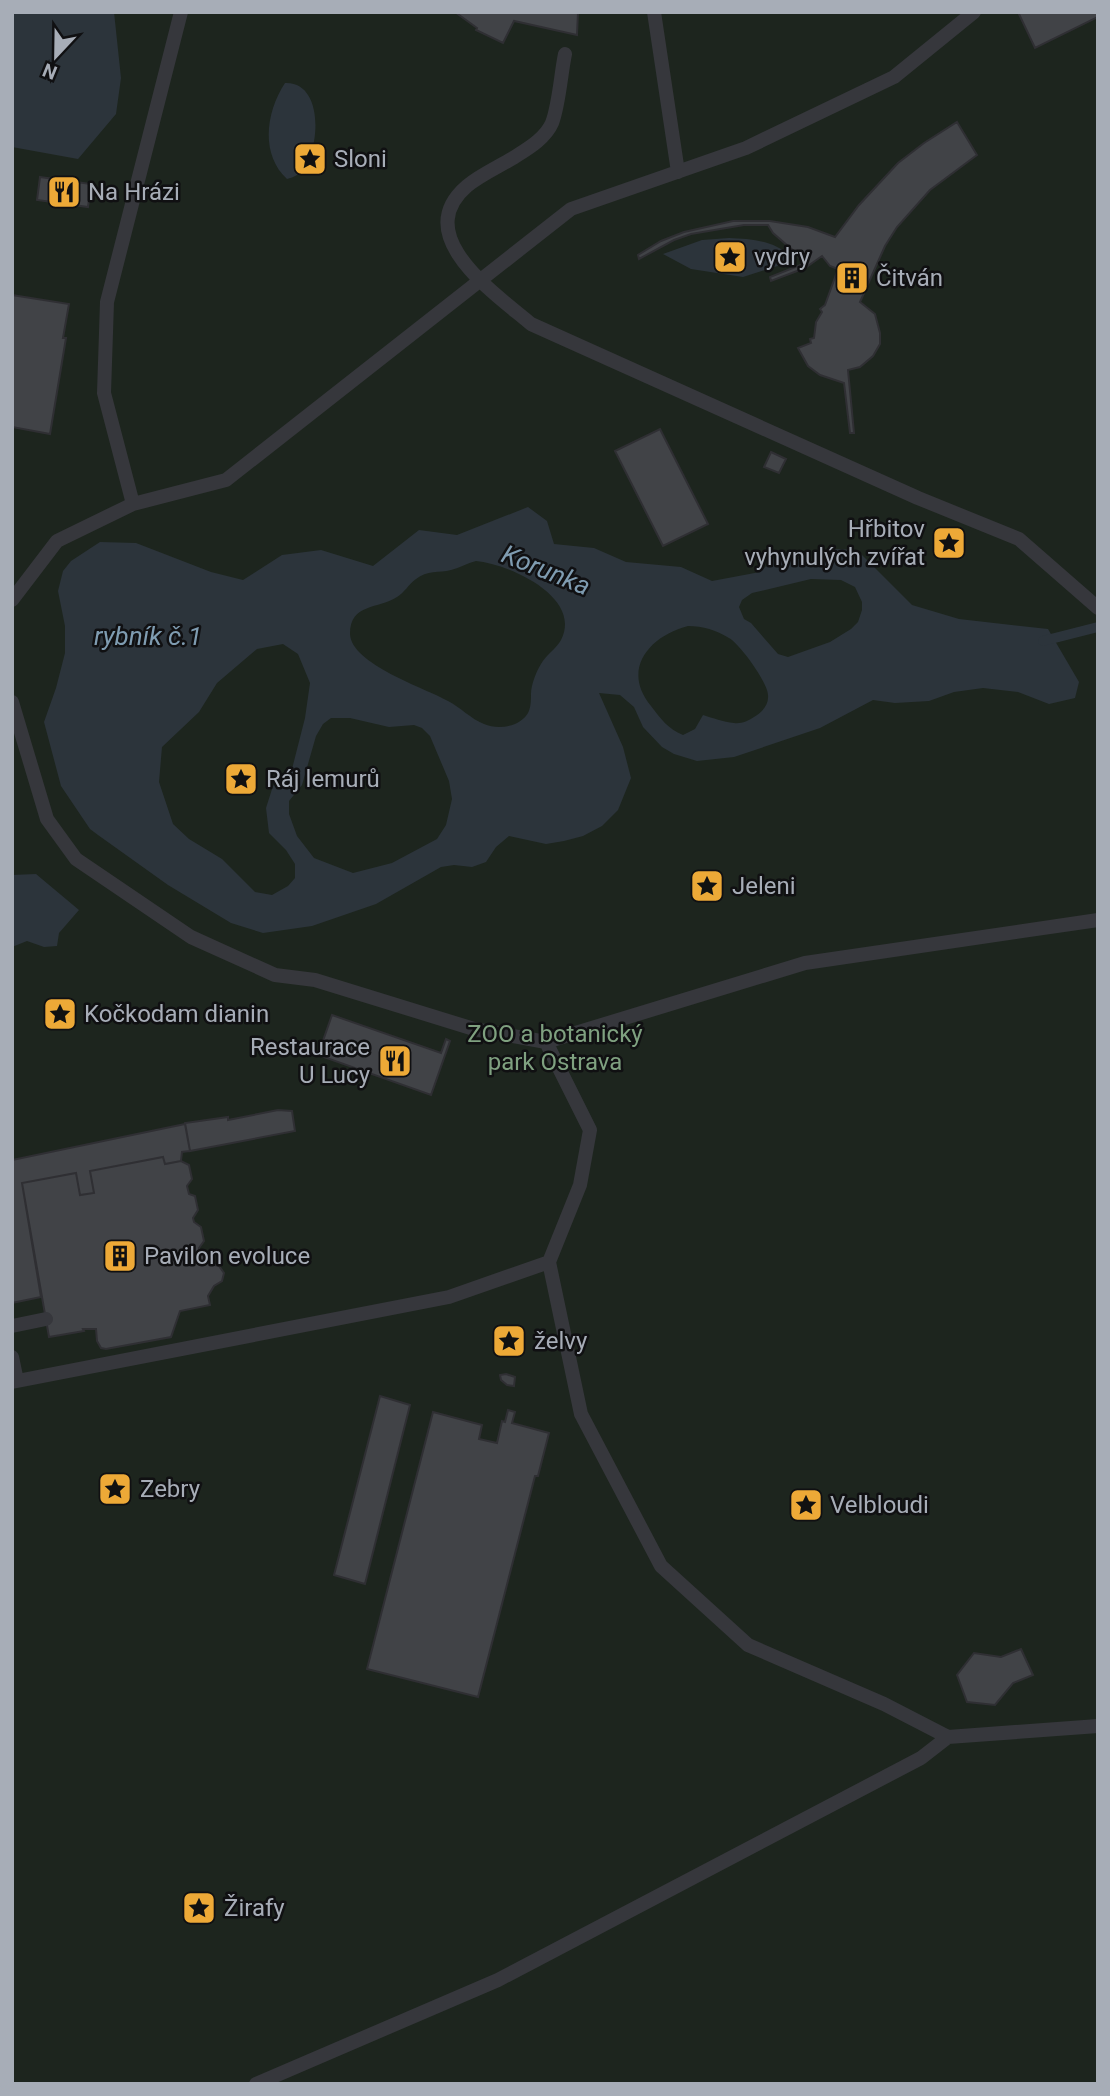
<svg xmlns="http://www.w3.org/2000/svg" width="1110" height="2096" viewBox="0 0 1110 2096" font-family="Roboto,sans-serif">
	<rect width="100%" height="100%" fill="#151517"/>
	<path fill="#1d251e" d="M12,12H1098V2084H12Z"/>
	<path fill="#2c343b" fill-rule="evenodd" d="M12,12H114L121,78L116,114L78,159L12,147Z
		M285,83C326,81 321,158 297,175C294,177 290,178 287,179C260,154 266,112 285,83Z
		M729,238C752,239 779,240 793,261L743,277L691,269L663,254L702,240Z
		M528,507L547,521L554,544L594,548L626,562L681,567L712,581L760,572L777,556L814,561L834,549L857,550L912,605L959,619L1048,629L1079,682L1075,698L1049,704L1018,692L983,688L954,692L929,701L895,703L873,700L820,728L734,757L697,761L674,754L662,747L643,727L634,707L620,695L599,693L623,747L631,778L618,810L602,826L583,836L564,841L546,844L509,836L496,847L486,862L472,867L454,865L441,867L376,904L312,926L263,933L231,923L168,885L98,835L90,829L61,786L44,722L56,688L65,653V626L58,591L63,571L71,561L100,542L136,543L211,572L243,580L282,555L321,550L373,566L419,530L457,535ZM476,561C509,564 583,597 561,640C556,649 546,655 541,664C536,672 531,685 531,694C531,708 530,717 515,724C505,728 493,728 484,724C471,719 460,707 448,701C425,688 351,664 350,634C350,603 379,609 397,597C404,593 409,584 416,579C427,570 439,573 451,570C460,568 467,563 476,561ZM811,579L841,580L855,587L862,602V610L858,622L851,629L830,642L788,657L778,654L751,623L744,619L739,607L742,600L752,593ZM688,626C703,626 716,630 729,638C740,644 768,683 768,695C769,705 762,712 754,717C748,721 741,724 734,723C723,722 713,718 703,715L695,729L683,735C668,729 661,719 651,706C621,670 649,636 688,626ZM283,644L298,654L310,683L305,718L292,769L273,786L266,808L269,833L286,850L295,864V878L288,886L272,895L255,892L222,859L189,839L173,824L159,782L162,747L199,712L217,683L257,649ZM331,718H350L389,727L414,725L422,728L430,736L449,781L452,799L446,825L437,839L392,863L353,873L314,858L297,836L289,814V801L302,785L316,736L323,724Z
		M36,874L79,910L59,933L57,946L44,947L27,941L12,947V875Z"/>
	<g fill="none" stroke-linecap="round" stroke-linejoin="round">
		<path stroke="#2c343b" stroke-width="10" d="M1043,641L1098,627"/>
	</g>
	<path fill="#414347" stroke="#2f2f33" stroke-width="2" d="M455,12H578L577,35L514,21L503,43L476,30L477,28Z
		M1018,12H1098V17L1035,48Z
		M957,122L977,155L930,190L897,227L885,246L860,302L875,314L880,333V344L873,356L860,367L848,370L854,433H850L844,383L820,375L808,366L798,348L811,343L810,339L814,338L816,322L822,312L820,309L825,305L838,269L830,266L822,256L805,268L771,281L770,277L803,264L796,253L773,233L768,225H744L691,234L674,240L639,259L638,255L661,241L684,232L733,221H770L808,227L835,237L859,205L898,163L924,143Z
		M40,177L91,184L88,207L37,200Z
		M12,295L69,304L63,338H66L50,434L12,427Z
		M660,429L708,524L663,546L615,451Z
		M771,452L786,459L779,473L764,467Z
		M332,1015L441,1053L446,1039L450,1041L431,1095L318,1055Z
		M278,1110L292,1111L295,1131L190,1151L185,1123L228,1117V1120Z
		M185,1124L190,1151L182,1152L181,1161L165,1164L163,1157L90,1171L94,1193L80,1195L76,1173L22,1183L41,1297L12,1303V1160Z
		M163,1157L165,1164L181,1161L189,1165L192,1179L187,1186L189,1194L195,1196L198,1210L193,1218L194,1222L201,1227L204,1241L199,1248V1253L209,1259L210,1264L219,1266L224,1273L222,1281L214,1286L208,1296L210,1305L180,1311L171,1337L106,1349L101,1348L97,1341L96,1329H83L84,1331L49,1337L22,1183L76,1173L80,1195L94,1193L90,1171Z
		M506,1374L515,1377L514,1386L507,1385L501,1380L500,1375Z
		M380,1396L410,1405L365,1584L334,1575Z
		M508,1410L515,1412L512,1423L549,1433L538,1476H535L478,1697L367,1669L433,1412L482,1425L479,1439L497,1443L502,1421L505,1422Z
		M1021,1649L1033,1675L1013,1683L995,1705L967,1702L957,1675L974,1653L1001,1657Z"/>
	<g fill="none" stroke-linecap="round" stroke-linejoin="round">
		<path stroke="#36373c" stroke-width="14" d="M181,12L107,302L104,393L133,504L226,480L571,209L746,148L894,77L974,12
			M654,12L678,172
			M565,54C561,73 559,105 552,123C545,139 527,149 513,158C498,167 480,175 467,186C409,236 496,294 531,324L918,498L1019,539L1098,608
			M12,600L57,541L133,504
			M12,702L47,819L76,859L191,937L275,975L315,980L474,1029L546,1042L590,1130L580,1185L549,1262L581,1414L661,1566L748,1645L884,1704L948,1737L1098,1726
			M546,1042L805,963L1098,920
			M12,1326L46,1319
			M12,1357L17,1381
			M12,1382L449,1297L549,1262
			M256,2084L498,1980L921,1758L948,1737"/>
	</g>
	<defs>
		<symbol id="sight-square" viewBox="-11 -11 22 22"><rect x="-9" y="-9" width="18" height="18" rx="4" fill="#eda937" stroke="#101012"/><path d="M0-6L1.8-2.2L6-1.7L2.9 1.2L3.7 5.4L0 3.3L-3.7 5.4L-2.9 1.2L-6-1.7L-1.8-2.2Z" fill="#111"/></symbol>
		<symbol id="restaurant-square" viewBox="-11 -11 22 22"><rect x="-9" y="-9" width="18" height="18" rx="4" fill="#eda937" stroke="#101012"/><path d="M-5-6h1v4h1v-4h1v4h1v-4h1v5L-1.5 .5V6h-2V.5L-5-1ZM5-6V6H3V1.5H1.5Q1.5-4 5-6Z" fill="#111"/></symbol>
		<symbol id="building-square" viewBox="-11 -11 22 22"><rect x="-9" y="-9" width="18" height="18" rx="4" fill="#eda937" stroke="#101012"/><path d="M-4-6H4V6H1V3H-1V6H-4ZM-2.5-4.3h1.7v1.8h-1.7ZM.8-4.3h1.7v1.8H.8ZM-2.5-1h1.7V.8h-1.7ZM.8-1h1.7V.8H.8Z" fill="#111"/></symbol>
	</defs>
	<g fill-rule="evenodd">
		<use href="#sight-square" x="291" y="140" width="38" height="38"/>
		<use href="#restaurant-square" x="45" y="173" width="38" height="38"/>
		<use href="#sight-square" x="711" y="238" width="38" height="38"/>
		<use href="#building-square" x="833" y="259" width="38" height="38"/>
		<use href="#sight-square" x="930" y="524" width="38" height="38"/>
		<use href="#sight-square" x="222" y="760" width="38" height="38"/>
		<use href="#sight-square" x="688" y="867" width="38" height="38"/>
		<use href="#sight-square" x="41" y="995" width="38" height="38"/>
		<use href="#restaurant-square" x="376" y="1042" width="38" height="38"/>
		<use href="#building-square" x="101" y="1237" width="38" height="38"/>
		<use href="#sight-square" x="490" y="1322" width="38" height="38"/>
		<use href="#sight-square" x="96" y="1470" width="38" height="38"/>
		<use href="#sight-square" x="787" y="1486" width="38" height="38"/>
		<use href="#sight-square" x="180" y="1889" width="38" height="38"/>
	</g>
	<g text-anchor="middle" stroke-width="5" stroke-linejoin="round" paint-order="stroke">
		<g font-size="24" fill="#a7adb7" stroke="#101012" text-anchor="start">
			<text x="334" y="167">Sloni</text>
			<text x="88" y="200">Na Hrázi</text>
			<text x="754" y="265">vydry</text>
			<text x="876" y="286">Čitván</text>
			<text x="925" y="537" text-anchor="end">Hřbitov<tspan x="925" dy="28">vyhynulých zvířat</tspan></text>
			<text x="266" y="787">Ráj lemurů</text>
			<text x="732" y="894">Jeleni</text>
			<text x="84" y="1022">Kočkodam dianin</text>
			<text x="370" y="1055" text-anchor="end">Restaurace<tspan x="370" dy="28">U Lucy</tspan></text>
			<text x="144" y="1264">Pavilon evoluce</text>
			<text x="534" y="1349">želvy</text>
			<text x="140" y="1497">Zebry</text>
			<text x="830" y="1513">Velbloudi</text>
			<text x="224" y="1916">Žirafy</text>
		</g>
		<g font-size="24" fill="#7fa180" stroke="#101012">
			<text x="555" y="1042">ZOO a botanický<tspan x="555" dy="28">park Ostrava</tspan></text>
		</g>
		<g font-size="26" font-style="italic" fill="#7f9cb1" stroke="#101012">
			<text transform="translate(546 570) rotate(22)" y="9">Korunka</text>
			<text x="148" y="645">rybník č.1</text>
		</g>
	</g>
	<rect width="1110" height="2096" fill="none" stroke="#a7adb7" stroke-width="28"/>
	<g transform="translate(56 56) rotate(202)" stroke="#101012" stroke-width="5" paint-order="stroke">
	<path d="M0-5L12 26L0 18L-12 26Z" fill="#a7adb7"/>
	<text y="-10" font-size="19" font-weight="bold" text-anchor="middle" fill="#a7adb7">N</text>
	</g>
</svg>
